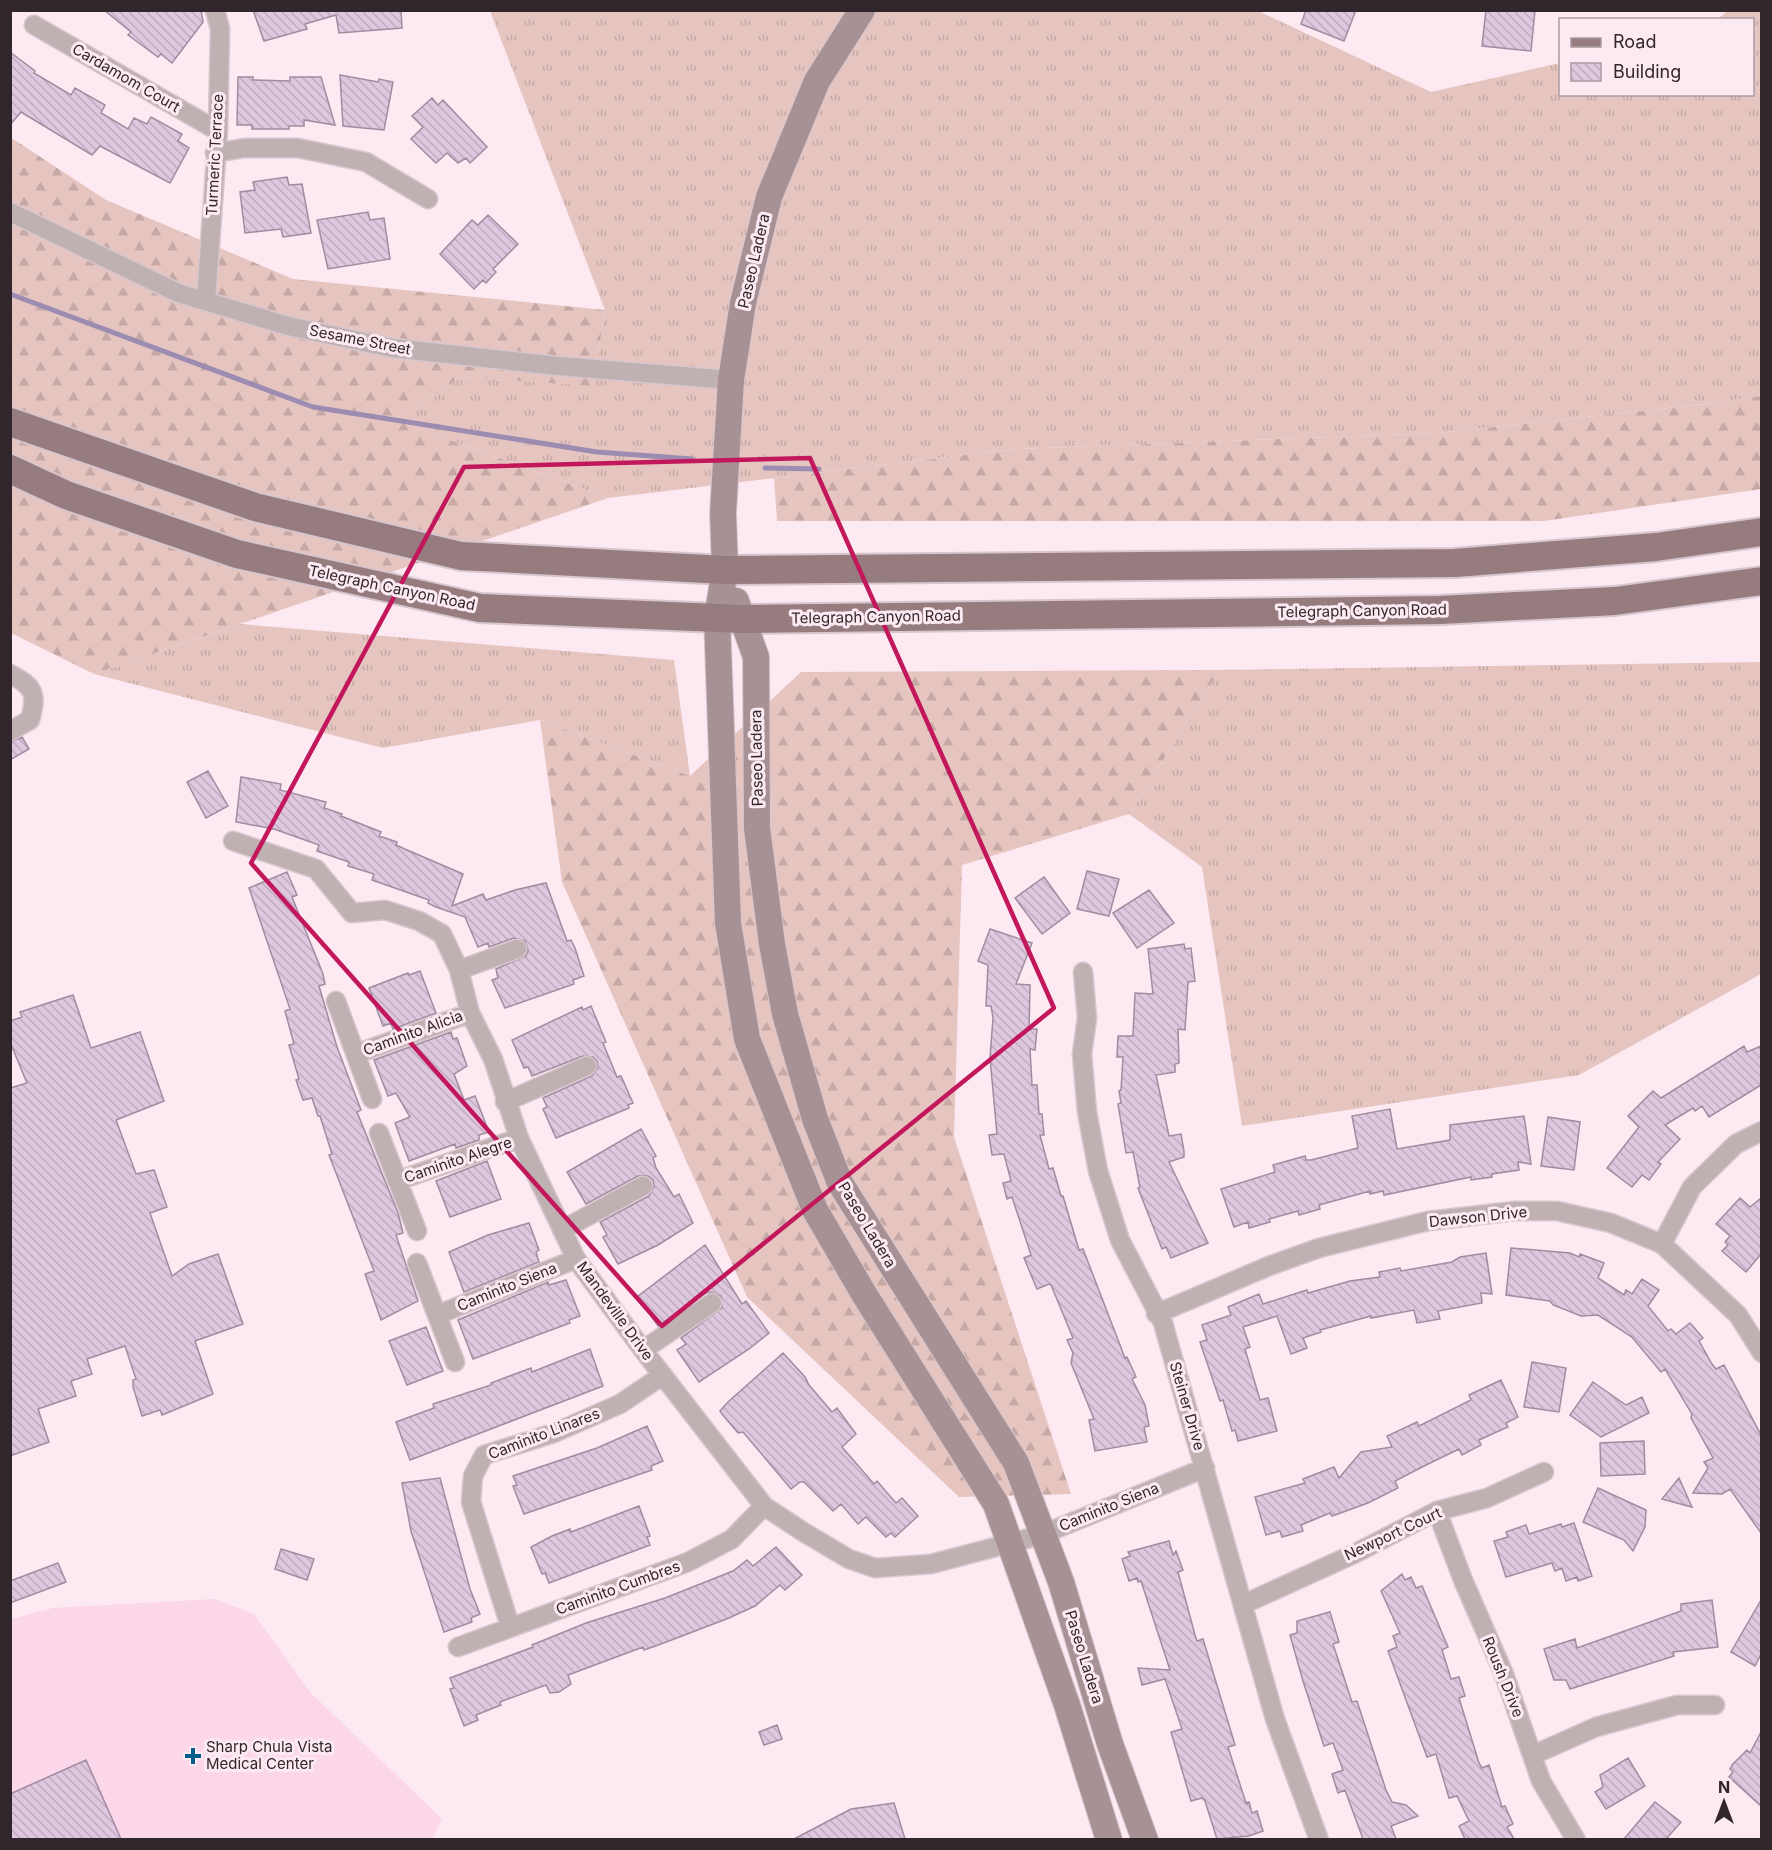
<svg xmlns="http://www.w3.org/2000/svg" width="1772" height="1850" viewBox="0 0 1772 1850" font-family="Inter,sans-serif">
	<defs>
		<pattern id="grass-tufts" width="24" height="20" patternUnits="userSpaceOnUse" patternTransform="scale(1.5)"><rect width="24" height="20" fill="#e6c5c0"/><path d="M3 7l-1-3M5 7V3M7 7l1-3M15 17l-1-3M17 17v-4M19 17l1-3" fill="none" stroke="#c6a9a5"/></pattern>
		<pattern id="forest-firs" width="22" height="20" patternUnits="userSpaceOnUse" patternTransform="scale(1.5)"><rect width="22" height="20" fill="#e6c5c0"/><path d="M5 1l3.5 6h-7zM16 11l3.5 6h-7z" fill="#c6a9a5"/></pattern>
		<pattern id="building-back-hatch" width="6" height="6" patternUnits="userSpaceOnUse" patternTransform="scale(1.5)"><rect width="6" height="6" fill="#dfc8df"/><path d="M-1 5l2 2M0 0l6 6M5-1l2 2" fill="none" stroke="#c0acc0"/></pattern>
	</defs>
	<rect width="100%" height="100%" fill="#fce9f2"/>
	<path fill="#fcd6e9" d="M215,1599L254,1614L310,1692L442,1819L432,1840H11V1619L53,1608Z"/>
	<path fill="url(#grass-tufts)" d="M490,11H1258L1431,92L1560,63V94H1752V20L1718,19L1727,11H1761V396L1714,403L1438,433L1015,449L608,498L395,420L461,377L593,385L605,310Z
		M240,624L674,660L690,776L540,720L383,748L94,674Z
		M1761,662V974L1579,1075L1242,1126L1202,867L1129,814L1220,670Z"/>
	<path fill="url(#forest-firs)" d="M10,137L106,200L293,279L605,310L593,386L461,377L395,420L608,498L94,674L11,633Z
		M1761,396V489L1544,521H777L774,478L1015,449L1438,433L1714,403Z
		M1220,670L1129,814L962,865L954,1137L1071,1494L959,1497L747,1297L562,882L540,720L690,776L801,672Z"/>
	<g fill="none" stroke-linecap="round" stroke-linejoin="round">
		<path stroke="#9c8cb1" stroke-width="5" d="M10,294L313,407L597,452L692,459
			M765,468L819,469"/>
	</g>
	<path fill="url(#building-back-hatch)" stroke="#a08ba0" stroke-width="1.5" d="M104,10H201L203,22L172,63L161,54L158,57L128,35L131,32Z
		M253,10L401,11L402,28L339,33L336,15L305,24L307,29L264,41Z
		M1306,10H1356L1344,41L1301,24Z
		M1486,10H1535L1531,51L1482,46Z
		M10,52L35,71L34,73L71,95L75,88L105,105L101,113L128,129L134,118L147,124L151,117L182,134L178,141L189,148L170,183L100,146L92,155L21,112L10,125Z
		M340,75L378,82L379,79L393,82L384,130L343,126Z
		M238,77H253V80L290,81V77H321L335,125L304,120V126H289V129H252V125H237Z
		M432,98L438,105L443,100L487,147L470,163L466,158L458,163L447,153L436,163L411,139L423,127L412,116Z
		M287,177L289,185L302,184L311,233L283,237L281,229L245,233L240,192L255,190L253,182Z
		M368,212L370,220L384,218L390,259L328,269L317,220Z
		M488,215L518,244L493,269L496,272L486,283L483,280L474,289L440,254L472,220L478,225Z
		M22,737L29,749L10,760V742Z
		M208,771L228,806L206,818L187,782Z
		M241,777L281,784L280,790L326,802L324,808L342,814L341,816L381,832L379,836L397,842L396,845L407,850L463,874L452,906L483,894L486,900L515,890L546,883L567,941L571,940L575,948L584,976L573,980L574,984L505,1008L492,980L498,978L496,969L526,956L528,950L525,941L514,938L489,947L488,943L478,947L465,917L436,907L428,903L429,900L372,880L374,874L348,866L349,862L317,851L319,845L274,829L236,822Z
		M1087,871L1119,879L1109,916L1077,909Z
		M287,872L297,895L292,897L323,974L325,984L319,986L337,1047L361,1110L357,1112L398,1213L403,1233L396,1235L418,1301L381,1320L365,1274L374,1271L329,1155L332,1154L320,1116H318L312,1098L303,1100L296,1080L299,1079L289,1045L294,1044L285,1011L290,1009L249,888Z
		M1044,877L1070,913L1042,934L1015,898Z
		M1149,890L1174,923L1137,948L1113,913Z
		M990,929L1032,943L1016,984L1030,985L1029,1029H1037L1035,1050L1030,1049L1032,1085H1037L1039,1114H1042L1044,1135H1040L1049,1169L1053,1168L1061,1196H1063L1079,1250L1083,1249L1125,1358L1127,1357L1136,1377L1132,1379L1145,1405L1149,1426L1144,1427L1147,1442L1095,1451L1089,1420L1094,1419L1071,1363L1073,1353L1067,1340L1073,1338L1051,1285L1049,1284L1037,1289L1024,1258L1031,1255L1012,1197L1007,1199L1003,1183L1011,1181L1004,1154L992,1155L989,1135L997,1134L990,1058L993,1018L991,1006H986L988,965L978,961Z
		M1184,944L1185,949L1191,948L1195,981L1188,982L1185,1030L1178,1029L1179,1063L1175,1064V1072L1156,1075L1169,1136L1181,1134L1184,1151V1157L1169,1162L1208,1243L1171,1258L1166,1247L1162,1249L1138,1188L1140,1187L1133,1152L1126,1153L1118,1104L1121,1103L1119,1091L1121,1090L1123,1057H1117L1118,1036H1133L1135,993L1153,994L1148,949Z
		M420,971L436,1013L393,1029L391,1023L383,1026L369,988L408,973L409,975Z
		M73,995L91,1048L140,1032L164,1101L116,1120L136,1174L154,1170L167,1207L150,1213L172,1276L189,1264L218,1254L243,1324L195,1341L213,1394L162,1415L160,1410L142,1416L133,1387V1380L136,1379L125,1346L87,1359L92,1374L71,1381L76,1396L38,1409L49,1442L10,1456V1088L27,1083L10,1042V1021L22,1017L20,1012Z
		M591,1006L606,1042L603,1043L617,1077L621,1076L633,1103L628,1105L629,1108L556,1138L543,1109L547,1107L543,1098L592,1076L598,1068L597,1061L593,1057L583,1056L532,1076L528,1067L524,1068L512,1040L582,1007L583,1010Z
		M451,1032L453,1039L457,1038L467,1066L454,1074L464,1100L475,1096L489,1132L479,1135V1140L456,1148L455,1144L409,1161L395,1123L410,1117L396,1093L388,1096L374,1060Z
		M1744,1046L1747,1052L1761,1046V1085L1709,1117L1702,1106L1695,1111L1693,1108L1665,1125L1680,1139L1658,1162L1661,1164L1649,1180L1642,1175L1632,1187L1607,1168L1639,1127L1628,1116L1653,1091L1661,1098Z
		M1390,1109L1397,1149L1450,1140V1125L1524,1116L1531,1164L1518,1162L1519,1170L1492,1174V1177L1471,1180V1177L1384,1195L1383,1191L1370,1194V1191L1319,1205L1320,1209L1299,1215L1298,1211L1269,1219L1270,1222L1249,1228L1248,1222L1234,1227L1221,1189L1275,1172L1273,1165L1305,1156L1306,1160H1311L1358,1148L1352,1116Z
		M1548,1117L1580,1122L1574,1170L1541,1166Z
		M641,1129L656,1156L653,1158L656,1168L674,1197L679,1194L693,1223L658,1245L618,1264L603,1237L607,1235L600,1222L649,1196L654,1187L653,1180L648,1176H638L586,1204L567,1172Z
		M487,1161L501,1199L450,1217L436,1181Z
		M1740,1198L1750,1207L1761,1198V1254L1746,1272L1722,1251L1728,1245L1725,1242L1730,1236L1716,1224Z
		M529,1223L539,1250L536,1252L539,1262L464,1292L449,1252L488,1235Z
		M705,1245L742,1304L746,1301L769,1333L749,1349L699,1382L677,1350L686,1344L681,1338L722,1308L721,1296L712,1292L706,1293L658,1326L637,1297Z
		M1511,1248L1570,1253L1579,1257L1580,1254L1604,1263L1598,1278L1624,1295L1626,1290L1632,1294L1642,1279L1659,1290L1648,1306L1668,1331L1671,1329L1676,1334L1690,1323L1703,1338L1699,1341L1712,1364L1716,1369L1724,1365L1761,1435V1533L1730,1489L1722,1494L1693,1493L1708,1468L1704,1462L1713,1458L1691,1418L1692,1414L1665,1369L1661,1372L1632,1337L1598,1315L1581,1316L1553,1305L1550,1301L1506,1295Z
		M1486,1253L1492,1294L1481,1293L1482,1303L1438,1311L1440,1319L1417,1323L1414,1310L1371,1318V1316L1320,1330L1321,1332L1303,1338L1307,1348L1291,1354L1277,1316L1243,1327L1250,1347L1245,1349L1260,1400L1268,1398L1277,1431L1238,1441L1235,1430L1232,1431L1223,1400L1220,1401L1200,1342L1207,1340L1202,1325L1231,1315L1228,1307L1259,1294L1263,1304L1307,1290L1308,1293L1350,1281L1380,1277L1379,1272L1400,1268L1401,1271L1452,1262L1460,1257Z
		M566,1280L580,1316L569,1320L570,1323L473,1359L458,1320L548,1282L549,1285Z
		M426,1327L443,1371L407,1385L389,1341Z
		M590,1349L603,1386L410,1460L396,1422L434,1408L433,1404L491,1385V1383L531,1368L532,1372Z
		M783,1353L805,1377L809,1385L832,1412L837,1408L856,1434L842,1447L874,1484L877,1481L896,1503L902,1498L918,1516L895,1537L891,1533L886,1537L866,1517L858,1524L841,1504L833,1511L804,1482H800L791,1489L743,1432L738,1433L722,1414L720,1411L728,1402Z
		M1532,1362L1566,1368L1559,1412L1524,1407Z
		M1501,1380L1518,1417L1506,1423L1508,1427L1479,1440L1481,1445L1462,1455L1459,1449L1424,1466L1395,1481L1398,1488L1368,1503L1332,1516L1330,1513L1301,1525L1303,1531L1282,1537L1280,1531L1266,1535L1255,1497L1305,1483L1303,1479L1334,1467L1339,1478L1361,1452L1392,1447L1387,1436L1417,1422L1419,1426L1471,1400L1469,1395Z
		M1593,1382L1626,1405L1642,1397L1649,1413L1601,1437L1570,1415Z
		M647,1426L663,1461L651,1466L652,1470L524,1514L513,1486L517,1485L513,1476L597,1448Z
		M1644,1441L1645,1474L1601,1476L1600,1443Z
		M440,1478L470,1589L480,1614L471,1618L472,1622L444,1632L411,1531L402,1483Z
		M1679,1478L1692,1507L1662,1499Z
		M1598,1488L1646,1510L1645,1527L1633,1551L1624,1540L1583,1522Z
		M639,1506L650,1536L647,1537L650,1545L549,1583L545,1573L542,1574L531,1547L552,1536L570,1529L571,1532Z
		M1574,1523L1592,1576L1578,1581L1577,1577L1566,1581L1562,1568L1555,1571L1552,1563L1506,1577L1494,1541L1508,1537L1506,1532L1526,1525L1529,1534L1561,1524L1562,1527Z
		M1169,1541L1173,1555L1176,1551L1183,1570L1178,1572L1195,1635L1197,1641L1203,1639L1235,1745L1228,1747L1246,1803L1249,1802L1252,1813L1257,1811L1263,1831L1249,1836L1217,1839L1205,1801L1202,1798L1191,1801L1171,1732L1182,1729L1165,1679L1142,1685L1138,1668L1170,1670L1141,1581L1138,1582L1137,1578L1129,1581L1122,1559L1130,1556L1128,1552Z
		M776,1547L802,1575L785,1590L780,1585L755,1606L729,1618L661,1644L644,1650L643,1647L568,1675L571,1684L559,1692L550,1693L546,1685L500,1702L501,1705L476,1715L478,1720L464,1726L450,1689L454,1688L450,1678L533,1647L532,1645L586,1623L665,1598L733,1571L747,1560L753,1566Z
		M281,1549L314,1559L307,1580L275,1569Z
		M58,1563L66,1582L10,1603V1581Z
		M1402,1574L1405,1580L1411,1577L1416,1588L1422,1586L1448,1647L1442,1650L1451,1679L1459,1677L1465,1696L1459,1698L1479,1763L1482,1768L1489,1765L1502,1807L1505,1806L1513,1824L1507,1827L1514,1839H1465L1459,1826L1469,1821L1457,1796L1449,1798L1436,1754L1427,1757L1388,1651L1397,1647L1393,1636L1400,1633L1381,1591Z
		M1712,1600L1718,1647L1673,1652L1674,1656L1570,1689L1566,1680H1554L1544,1649L1575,1639L1577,1648L1681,1611V1604Z
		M1761,1600V1654L1755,1666L1731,1652Z
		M1330,1612L1339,1642L1333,1644L1352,1702L1357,1701L1386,1790L1392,1802L1406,1805L1418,1816L1391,1826L1396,1839H1363L1345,1790L1338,1793L1332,1774L1343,1770L1333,1743L1324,1746L1303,1681L1290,1635L1297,1633V1621Z
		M777,1725L782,1739L764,1745L759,1732Z
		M1761,1732V1806L1729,1777L1733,1772L1730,1769L1733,1764L1747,1750L1750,1753Z
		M1628,1758L1645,1786L1606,1809L1595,1792L1603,1787L1600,1775Z
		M86,1760L121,1839H10V1794Z
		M1655,1802L1681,1822L1666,1839H1624Z
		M894,1803L905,1839H794L851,1809Z"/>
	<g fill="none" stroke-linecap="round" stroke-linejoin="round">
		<defs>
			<path id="street" d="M34,25L218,131
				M215,153L244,148H298L366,162L428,199
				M10,212L178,293L288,326L392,348L558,366L731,380
				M206,300L218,131L220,29L215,10
				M10,674C35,687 37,694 30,720L10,731
				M233,841L316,869L352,913L385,910L419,921L442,934L459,970L470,1013L493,1059L519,1138L576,1259L643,1350L764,1506L805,1533L849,1559L875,1568L931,1564L1041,1535L1205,1468
				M459,970L517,949
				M1083,972L1087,1018L1082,1054L1087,1112L1098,1171L1120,1240L1163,1323L1275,1719L1319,1840
				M336,1001L372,1099
				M356,1054L470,1013
				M505,1102L587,1066
				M379,1133L417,1231
				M397,1181L519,1138
				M562,1230L643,1186
				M1662,1244L1692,1187L1736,1144L1762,1131
				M417,1263L455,1362
				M1156,1314L1269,1266L1319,1248L1428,1221L1515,1211H1557L1611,1223L1662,1244L1738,1315L1762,1353
				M437,1315L576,1259
				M643,1350L712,1303
				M1437,1511L1463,1580L1504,1674L1541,1781L1576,1840
				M1244,1604L1356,1553L1437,1511L1487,1498L1544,1472
				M510,1626L471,1502L473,1476L484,1455L554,1433L620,1404L663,1375
				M458,1647L688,1562L732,1539L764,1506
				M1533,1755L1596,1727L1677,1705H1715"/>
			<path id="secondary" d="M862,10L817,81L769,197L743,303L731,380L723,513L725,570L717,618L728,923L747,1039L815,1210L864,1294L996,1504L1067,1705L1109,1840
				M736,601L756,657L757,828L772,944L785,1014L815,1119L840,1183L1016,1463L1061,1582L1110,1744L1145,1840"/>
			<path id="primary" d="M10,422L255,507L461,556L725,570L1455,563L1656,547L1762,532
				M10,469L66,495L237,554L480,608L742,619L1440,610L1615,601L1762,581"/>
		</defs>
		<use href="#street" stroke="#d7c6ce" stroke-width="21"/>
		<use href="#secondary" stroke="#d7c6ce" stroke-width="28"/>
		<use href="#primary" stroke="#d7c6ce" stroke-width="32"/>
		<use href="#street" stroke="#bfb0b2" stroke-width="18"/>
		<use href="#secondary" stroke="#a79194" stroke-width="26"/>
		<use href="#primary" stroke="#967b7f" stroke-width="28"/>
	</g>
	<path fill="none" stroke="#c2185b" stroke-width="4.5" stroke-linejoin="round" d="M810,458L1054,1008L662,1326L251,863L464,467Z"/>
	<path fill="#035e8f" stroke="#fce9f2" stroke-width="2" d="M190 1747h6v6h6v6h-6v6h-6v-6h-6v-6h6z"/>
	<g text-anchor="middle" stroke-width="6" stroke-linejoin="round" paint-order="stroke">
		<g font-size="15" fill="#31262b" stroke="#fce9f2">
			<text transform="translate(126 78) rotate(30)" y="5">Cardamom Court</text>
			<text transform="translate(215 155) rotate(-87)" y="5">Turmeric Terrace</text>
			<text transform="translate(754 261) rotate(-77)" y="5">Paseo Ladera</text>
			<text transform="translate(360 340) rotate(11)" y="5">Sesame Street</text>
			<text transform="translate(392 588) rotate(12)" y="5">Telegraph Canyon Road</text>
			<text transform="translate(1362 611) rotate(-1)" y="5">Telegraph Canyon Road</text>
			<text transform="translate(876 617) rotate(-1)" y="5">Telegraph Canyon Road</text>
			<text transform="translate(757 758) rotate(-91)" y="5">Paseo Ladera</text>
			<text transform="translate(413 1033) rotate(-20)" y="5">Caminito Alicia</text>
			<text transform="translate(458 1160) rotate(-19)" y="5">Caminito Alegre</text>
			<text transform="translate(1478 1217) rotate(-6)" y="5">Dawson Drive</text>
			<text transform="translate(867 1225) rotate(59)" y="5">Paseo Ladera</text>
			<text transform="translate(507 1287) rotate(-22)" y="5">Caminito Siena</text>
			<text transform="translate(615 1311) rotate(54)" y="5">Mandeville Drive</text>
			<text transform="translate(1187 1406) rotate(74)" y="5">Steiner Drive</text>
			<text transform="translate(544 1434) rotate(-21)" y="5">Caminito Linares</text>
			<text transform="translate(1109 1507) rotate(-22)" y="5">Caminito Siena</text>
			<text transform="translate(1393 1534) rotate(-25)" y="5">Newport Court</text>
			<text transform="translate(618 1588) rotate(-20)" y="5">Caminito Cumbres</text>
			<text transform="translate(1084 1657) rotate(73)" y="5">Paseo Ladera</text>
			<text transform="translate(1503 1677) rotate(68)" y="5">Roush Drive</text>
		</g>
		<g font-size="15" fill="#31262b" stroke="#fce9f2" text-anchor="start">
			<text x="206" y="1752">Sharp Chula Vista<tspan x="206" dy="17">Medical Center</tspan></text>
		</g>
	</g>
	<rect width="1772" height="1850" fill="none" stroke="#31262b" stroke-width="24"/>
	<rect x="1559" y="18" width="195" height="78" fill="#fce9f2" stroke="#ab9ba2" stroke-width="1.5"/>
	<rect x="1571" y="38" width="30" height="9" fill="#967b7f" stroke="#ab9ba2" stroke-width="1.5"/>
	<text x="1613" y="48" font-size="18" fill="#31262b">Road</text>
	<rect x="1571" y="63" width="30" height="18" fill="url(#building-back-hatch)" stroke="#ab9ba2" stroke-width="1.5"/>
	<text x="1613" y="78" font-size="18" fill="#31262b">Building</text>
	<g transform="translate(1724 1802)" stroke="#fce9f2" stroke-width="4.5" paint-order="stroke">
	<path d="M0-4.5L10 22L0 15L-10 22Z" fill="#31262b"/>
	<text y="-9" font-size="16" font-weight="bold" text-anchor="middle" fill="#31262b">N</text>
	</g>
</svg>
